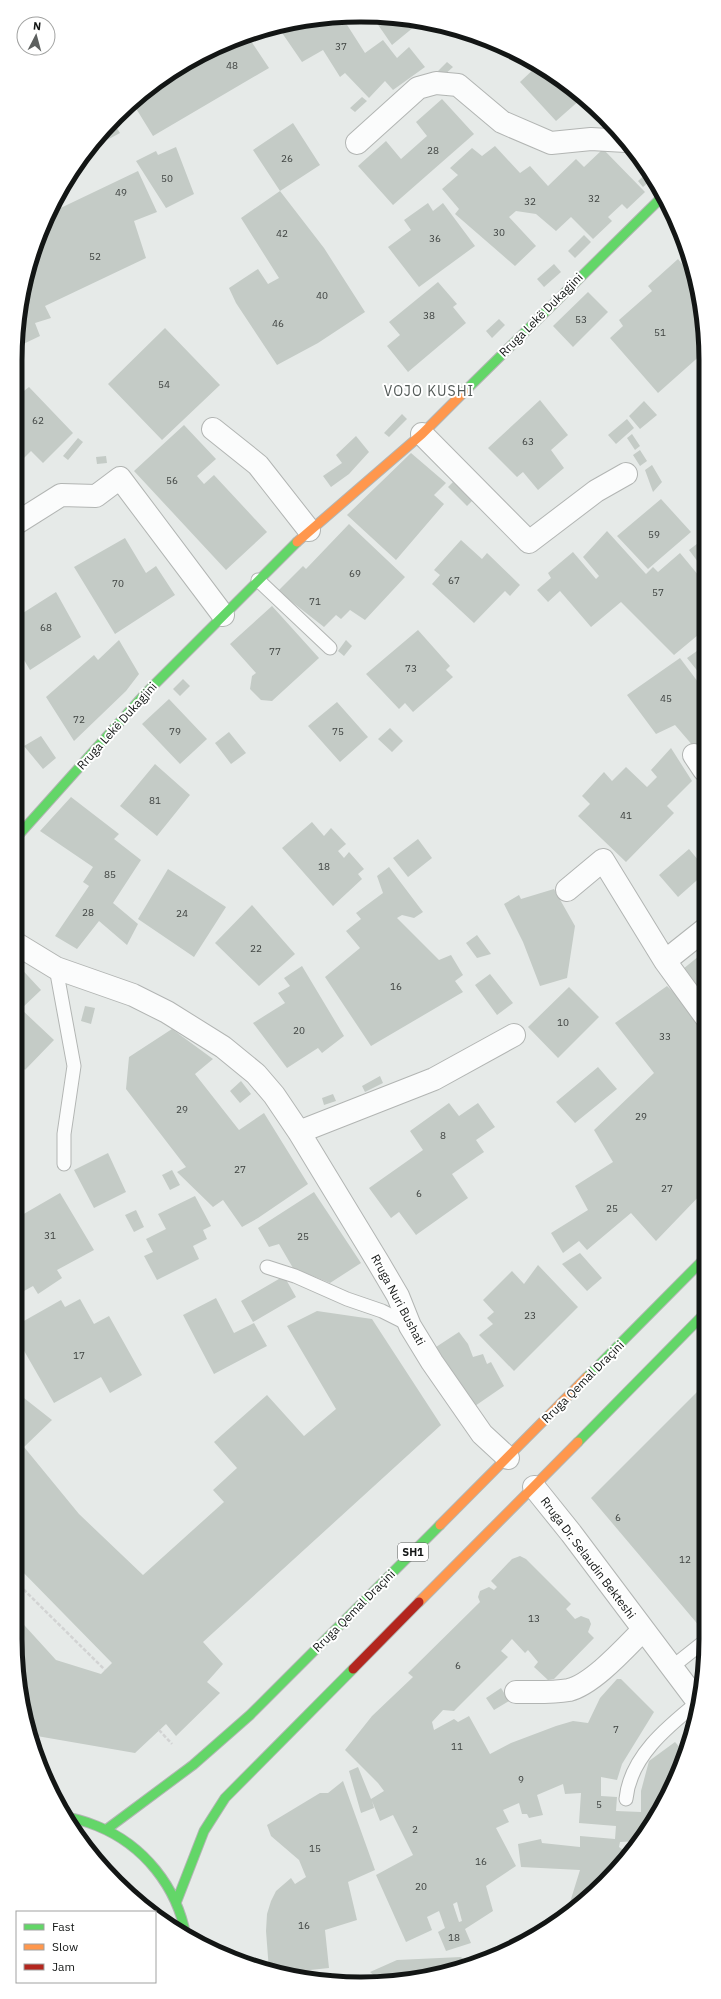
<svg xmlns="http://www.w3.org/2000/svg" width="721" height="1999" viewBox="0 0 721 1999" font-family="'IBM Plex Sans',sans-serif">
	<rect width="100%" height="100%" fill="#e6eae8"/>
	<path fill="#c4cbc6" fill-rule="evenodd" d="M372,16H383L420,22L392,45Z
		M342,17L365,53L383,40L397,58L409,47L425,67L393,90L385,81L369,98L345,73L340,77L323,50L302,62L278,27L316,18Z
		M247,35L269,68L153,136L132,102L188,61Z
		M447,62L453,67L443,76L438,71Z
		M537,66L552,73L581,99L556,121L520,82Z
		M362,97L367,101L355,112L350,108Z
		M442,99L474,134L393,205L358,166L386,141L401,159L427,136L416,122Z
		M113,122L120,133L90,149L89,148Z
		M293,123L320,165L280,191L253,150Z
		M495,146L520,173L530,166L548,186L576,159L584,167L603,149L645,192L627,209L622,204L608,217L612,221L593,239L571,217L556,231L536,214L516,211L509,217L536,246L515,266L455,214L459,209L442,189L458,175L450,168L472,148L482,156Z
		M176,147L194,194L166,208L136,161L156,151L158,155Z
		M138,171L157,212L134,221L146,258L45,306L51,318L35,323L40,336L17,347L27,271L30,262L38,259L35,250L48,214Z
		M646,174L650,181L643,187L638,181Z
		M280,191L324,248L365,312L318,343L277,365L236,303L229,288L258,269L268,284L279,278L241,218Z
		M428,203L433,211L443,203L475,246L419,287L388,247L411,230L404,220Z
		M670,212L680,228L681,233L665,216Z
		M584,235L591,242L575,258L568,251Z
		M678,259L692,276L703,315V353L658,393L610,338L623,326L619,320L652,291L648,286Z
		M554,264L561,272L544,287L537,279Z
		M438,282L457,304L453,307L466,323L408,372L387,346L400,335L389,322Z
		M588,292L608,312L573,347L553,326Z
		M499,319L505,325L492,338L486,331Z
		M165,328L220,385L162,440L108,384Z
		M29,387L73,433L43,463L31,451L15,467V398Z
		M540,400L568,435L551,450L564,468L538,490L523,472L517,477L488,448Z
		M644,401L657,415L640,429L629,416Z
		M402,414L407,419L389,437L384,433Z
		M627,419L634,428L616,444L608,435Z
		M184,425L216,459L197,476L204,484L214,475L267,532L226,570L134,471Z
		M632,434L640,446L635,450L627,438Z
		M356,436L369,452L349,474L331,487L323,476L342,463L336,455Z
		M78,438L83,442L68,460L63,456Z
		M640,450L647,461L640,466L633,455Z
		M411,453L446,483L434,495L444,504L396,560L347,515Z
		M106,456L107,463L97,464L96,457Z
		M652,465L662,482L653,492L645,470Z
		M453,482L472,501L467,506L448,487Z
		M661,499L691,532L648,569L617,536Z
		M349,524L405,577L365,620L350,610L341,619L336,615L324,627L278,591L303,566L306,569Z
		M607,531L646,574L653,567L658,572L680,553L704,582V630L674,655L621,602L591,627L560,591L548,602L537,590L551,578L548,573L573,552L596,579L599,576L583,557Z
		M125,538L146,573L156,566L175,595L115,634L74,567Z
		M461,540L482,559L487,553L520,585L510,596L505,591L474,623L432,584L440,575L434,570Z
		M702,540L704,542V570L689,550Z
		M56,592L81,637L30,670L15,645V618Z
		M272,606L319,658L272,701L261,700L250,689L252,676L256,673L230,644Z
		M418,630L450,666L446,670L453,677L413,712L405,703L399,709L366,674Z
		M119,640L139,674L126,691L74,741L46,697L94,655L98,660Z
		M346,640L352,646L344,656L338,651Z
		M704,646V679L687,658Z
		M680,658L704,690V754L697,744L694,747L675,725L656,734L627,695Z
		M183,679L190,686L180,696L173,689Z
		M169,699L207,739L180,764L142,724Z
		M337,702L368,737L340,762L308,726Z
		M390,728L403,741L392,752L378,739Z
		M229,732L246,753L231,764L215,743Z
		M41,736L56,758L43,769L24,746Z
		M671,748L692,781L667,806L674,813L626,862L578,816L590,804L582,796L604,772L612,781L626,767L647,787L657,777L651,770Z
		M155,764L190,795L157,836L120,806Z
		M71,797L119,834L114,839L141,860L113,903L138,924L127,945L99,921L77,949L55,936L89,886L83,882L93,867L40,831Z
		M312,822L324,836L331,828L346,844L338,851L344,858L349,852L364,869L358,874L362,879L333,906L282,848Z
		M418,839L432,858L408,877L393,858Z
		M689,849L704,867V874L678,897L659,875Z
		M389,867L423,912L414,918L402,915L397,918L439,960L451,955L463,975L455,981L463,992L371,1046L325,977L360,948L346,931L361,919L356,913L383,893L377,876Z
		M168,869L226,907L194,957L138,919Z
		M554,889L575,926L567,978L540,986L523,942L504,904L519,895L521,899Z
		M252,905L295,954L259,986L215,943Z
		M477,935L491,954L477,958L466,943Z
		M704,952L705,996L683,969Z
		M15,962L41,990L21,1009L54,1040L25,1070L15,1059Z
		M302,966L344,1036L322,1053L318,1048L287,1068L253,1023L285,1003L278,993L290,986L284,978Z
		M490,974L513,1003L497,1015L475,985Z
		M667,986L705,1022V1190L656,1241L631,1213L587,1250L579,1241L563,1253L551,1233L588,1210L575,1186L613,1162L594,1130L654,1073L615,1023Z
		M569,987L599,1017L558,1058L528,1027Z
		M85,1006L95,1008L91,1024L81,1021Z
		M172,1029L213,1059L195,1074L239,1130L264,1113L308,1184L258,1218L242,1227L223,1200L213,1207L177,1172L186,1167L126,1089L129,1057Z
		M598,1067L617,1089L575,1123L556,1102Z
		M380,1076L383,1083L365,1092L362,1086Z
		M241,1081L251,1094L240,1103L230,1091Z
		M333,1094L336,1101L324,1105L322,1098Z
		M449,1103L459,1116L478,1103L495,1127L476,1140L484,1152L452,1174L468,1198L416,1235L399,1212L391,1218L369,1188L423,1150L410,1131Z
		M15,1115L20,1120L15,1125Z
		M108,1153L126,1192L94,1208L74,1170Z
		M172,1170L180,1185L170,1190L162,1175Z
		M314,1192L361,1263L330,1283L293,1268L279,1244L269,1247L258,1228Z
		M60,1193L94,1250L57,1270L62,1278L38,1294L33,1286L15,1296V1219Z
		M195,1196L211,1226L203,1230L207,1239L193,1246L199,1259L157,1280L144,1256L153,1252L146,1239L166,1229L158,1214Z
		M136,1210L144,1227L134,1232L125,1215Z
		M580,1253L602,1278L587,1291L562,1264Z
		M538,1265L578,1307L514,1371L479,1335L493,1324L487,1318L494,1312L483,1300L512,1271L524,1284Z
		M284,1276L296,1297L253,1322L241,1301Z
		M216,1298L234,1333L254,1323L267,1346L214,1374L183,1315Z
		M80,1299L94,1324L109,1316L142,1375L110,1393L101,1377L54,1403L15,1335V1326L61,1300L65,1307Z
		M317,1311L372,1319L441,1425L203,1642L223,1664L207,1682L220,1693L176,1736L166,1724L135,1753L31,1735L15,1638V1615L56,1660L101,1674L112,1663L15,1564V1391L52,1420L24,1447L79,1514L143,1575L224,1502L213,1490L237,1468L214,1442L267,1395L304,1436L336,1409L287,1326Z
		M459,1332L468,1344L473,1357L483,1354L487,1364L491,1362L504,1386L475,1406L436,1347Z
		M705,1384L706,1634L591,1498Z
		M520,1556L526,1559L571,1604L566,1609L575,1619L581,1616L589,1619L591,1624L588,1632L594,1638L554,1679L548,1680L534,1667L538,1662L528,1650L525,1653L512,1639L501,1651L508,1657L454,1711L443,1710L432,1722L434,1730L454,1719L458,1722L469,1716L490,1754L511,1743L556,1726L573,1721L588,1723L600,1698L617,1679H621L654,1712L622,1764L617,1780L601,1777V1796L617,1797L616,1811L641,1812V1791L649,1761L675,1742L685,1753L670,1792L649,1826L646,1823V1831L640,1841L620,1842L619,1847L629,1854L567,1912L580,1870L521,1867L518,1844L541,1839L542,1843L580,1847V1836L615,1839L616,1826L579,1823L581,1793L565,1794L563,1784L537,1795L543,1815L529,1818L527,1814H522L519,1803L503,1810L509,1822L496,1828L516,1866L486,1886L493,1911L465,1929L471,1943L446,1951L438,1932L445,1928L439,1911L427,1917L432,1930L406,1942L376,1875L413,1855L393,1815L380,1821L372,1801L374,1808L361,1813L349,1771L358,1767L371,1799L384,1791L378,1783L345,1750L372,1716L413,1677L408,1673L480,1602L478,1597L480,1591L489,1587L494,1590L497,1587L491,1581L512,1559ZM457,1902L462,1921L459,1922L453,1904Z
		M704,1650L703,1662L702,1668L697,1663L698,1655Z
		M501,1688L509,1701L494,1710L486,1698Z
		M343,1781L375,1870L348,1882L357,1920L325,1930L329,1968L282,1973L269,1970L266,1931L267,1914L271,1901L276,1891L291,1878L295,1884L306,1877L299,1860L271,1836L267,1825L320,1793H328Z
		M461,1957L470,1965L428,1977L378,1979L370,1972L397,1960Z"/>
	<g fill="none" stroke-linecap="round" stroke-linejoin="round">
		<defs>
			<path id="lane" d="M258,580L330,648
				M56,968L74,1066L64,1134V1164
				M267,1267L295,1276L347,1299L382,1311L410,1325
				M672,1667L706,1640
				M626,1799C630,1757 667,1727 698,1702"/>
			<path id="street" d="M357,143L418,88L436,83L458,85L502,122L551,143L591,139L626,141
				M213,429L258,465L309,530
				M422,434L529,542L596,491L626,474
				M15,524L61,495L96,496L120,478L223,615
				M694,755L704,770
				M567,890L603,860L665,961L705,1016
				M15,943L56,968L133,995L167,1012L223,1047L256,1074L274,1095L299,1132L378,1262L398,1296L410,1326L432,1362L482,1434L508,1458
				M665,961L704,930
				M299,1132L434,1079L514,1035
				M534,1487L571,1533L698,1702
				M516,1692C533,1692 552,1693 569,1690C593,1684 625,1648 643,1630"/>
			<path id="fast" d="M464,392L661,198
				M15,839L144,695L297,542
				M587,1377L705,1258
				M578,1442L705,1313
				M65,1817C76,1818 87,1822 97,1826C144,1845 177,1887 186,1936
				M107,1829L193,1765L250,1715L440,1525
				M176,1903L204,1831L225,1798L353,1669"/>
			<path id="slow" d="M297,542L422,434L464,392
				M440,1525L587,1377
				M419,1602L578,1442"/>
			<path id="jam" d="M353,1669L419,1602"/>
		</defs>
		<use href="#lane" stroke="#b2b5b3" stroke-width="15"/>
		<use href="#street" stroke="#b2b5b3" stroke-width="24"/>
		<use href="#fast" stroke="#b2b5b3" stroke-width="11"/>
		<use href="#slow" stroke="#b2b5b3" stroke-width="11"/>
		<use href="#jam" stroke="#b2b5b3" stroke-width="11"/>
		<path stroke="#d2d3d3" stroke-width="2.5" stroke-dasharray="4 2" stroke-linecap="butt" d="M15,1581L105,1670
			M159,1730L172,1744"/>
		<use href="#lane" stroke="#fbfcfc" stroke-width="13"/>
		<use href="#street" stroke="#fbfcfc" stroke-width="22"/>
		<use href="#fast" stroke="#63d668" stroke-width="9"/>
		<use href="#slow" stroke="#ff974d" stroke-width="9"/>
		<use href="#jam" stroke="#b3261e" stroke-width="9"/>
	</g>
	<g text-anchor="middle" stroke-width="4" stroke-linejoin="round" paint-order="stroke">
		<g font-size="10" fill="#3f4341">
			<text x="341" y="50">37</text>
			<text x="232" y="69">48</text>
			<text x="433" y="154">28</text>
			<text x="287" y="162">26</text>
			<text x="167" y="182">50</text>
			<text x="121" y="196">49</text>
			<text x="594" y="202">32</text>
			<text x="530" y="205">32</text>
			<text x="499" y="236">30</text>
			<text x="282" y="237">42</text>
			<text x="435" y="242">36</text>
			<text x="95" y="260">52</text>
			<text x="322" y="299">40</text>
			<text x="429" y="319">38</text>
			<text x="581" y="323">53</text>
			<text x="278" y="327">46</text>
			<text x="660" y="336">51</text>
			<text x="164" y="388">54</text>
			<text x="38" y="424">62</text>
			<text x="528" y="445">63</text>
			<text x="172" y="484">56</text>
			<text x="654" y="538">59</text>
			<text x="355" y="577">69</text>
			<text x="454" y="584">67</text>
			<text x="118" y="587">70</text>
			<text x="658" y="596">57</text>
			<text x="315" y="605">71</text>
			<text x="46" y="631">68</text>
			<text x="275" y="655">77</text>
			<text x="411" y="672">73</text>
			<text x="666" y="702">45</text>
			<text x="79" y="723">72</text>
			<text x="175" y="735">79</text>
			<text x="338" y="735">75</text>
			<text x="155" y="804">81</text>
			<text x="626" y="819">41</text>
			<text x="324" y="870">18</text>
			<text x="110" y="878">85</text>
			<text x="88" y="916">28</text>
			<text x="182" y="917">24</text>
			<text x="256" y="952">22</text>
			<text x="396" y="990">16</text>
			<text x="563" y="1026">10</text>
			<text x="299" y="1034">20</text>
			<text x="665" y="1040">33</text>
			<text x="182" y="1113">29</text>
			<text x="641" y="1120">29</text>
			<text x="443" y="1139">8</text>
			<text x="240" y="1173">27</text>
			<text x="667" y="1192">27</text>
			<text x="419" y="1197">6</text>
			<text x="612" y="1212">25</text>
			<text x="50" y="1239">31</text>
			<text x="303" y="1240">25</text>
			<text x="530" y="1319">23</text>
			<text x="79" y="1359">17</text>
			<text x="618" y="1521">6</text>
			<text x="685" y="1563">12</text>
			<text x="534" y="1622">13</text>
			<text x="458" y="1669">6</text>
			<text x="616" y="1733">7</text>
			<text x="457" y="1750">11</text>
			<text x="521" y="1783">9</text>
			<text x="599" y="1808">5</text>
			<text x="415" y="1833">2</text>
			<text x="315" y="1852">15</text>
			<text x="481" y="1865">16</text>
			<text x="421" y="1890">20</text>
			<text x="304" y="1929">16</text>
			<text x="454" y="1941">18</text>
		</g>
		<rect fill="#fff" stroke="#5a5c5b" stroke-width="1" x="398" y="1543" width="30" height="18" rx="3"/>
		<g font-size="11" font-weight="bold" fill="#131615">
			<text x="413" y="1556">SH1</text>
		</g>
		<g font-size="12" fill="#131615" stroke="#fff">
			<text transform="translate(541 315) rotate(-45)" y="4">Rruga Lekë Dukagjini</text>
			<text transform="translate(117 726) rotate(-48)" y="4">Rruga Lekë Dukagjini</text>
			<text transform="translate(398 1300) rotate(62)" y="4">Rruga Nuri Bushati</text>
			<text transform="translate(583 1382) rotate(-45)" y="4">Rruga Qemal Draçini</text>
			<text transform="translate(588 1558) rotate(53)" y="4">Rruga Dr. Selaudin Bekteshi</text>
			<text transform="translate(354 1611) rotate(-45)" y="4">Rruga Qemal Draçini</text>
		</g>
		<g font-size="14" letter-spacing="1" fill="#525957" stroke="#fff">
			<text x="429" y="396">VOJO KUSHI</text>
		</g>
	</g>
	<path d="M0 0H721V1999H0ZM360 22H361A338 338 0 0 1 699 360V1639A338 338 0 0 1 361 1977H360A338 338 0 0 1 22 1639V360A338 338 0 0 1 360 22Z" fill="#fff" fill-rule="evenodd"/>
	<path fill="none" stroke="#131615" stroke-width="5" d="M360 22H361A338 338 0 0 1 699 360V1639A338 338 0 0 1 361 1977H360A338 338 0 0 1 22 1639V360A338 338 0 0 1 360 22Z"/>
	<rect x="16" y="1911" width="140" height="72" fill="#ffffff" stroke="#a1a2a1"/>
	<rect x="24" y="1924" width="20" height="6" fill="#63d668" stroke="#a1a2a1"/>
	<text x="52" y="1931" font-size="12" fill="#131615">Fast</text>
	<rect x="24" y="1944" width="20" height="6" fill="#ff974d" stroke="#a1a2a1"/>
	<text x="52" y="1951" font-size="12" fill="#131615">Slow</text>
	<rect x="24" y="1964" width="20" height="6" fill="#b3261e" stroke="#a1a2a1"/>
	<text x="52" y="1971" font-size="12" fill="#131615">Jam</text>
	<g transform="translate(36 36) rotate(6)"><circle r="19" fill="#ffffff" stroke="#a1a2a1"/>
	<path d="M0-3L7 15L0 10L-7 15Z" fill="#5d605f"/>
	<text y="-6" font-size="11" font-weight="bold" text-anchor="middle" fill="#131615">N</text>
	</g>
</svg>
